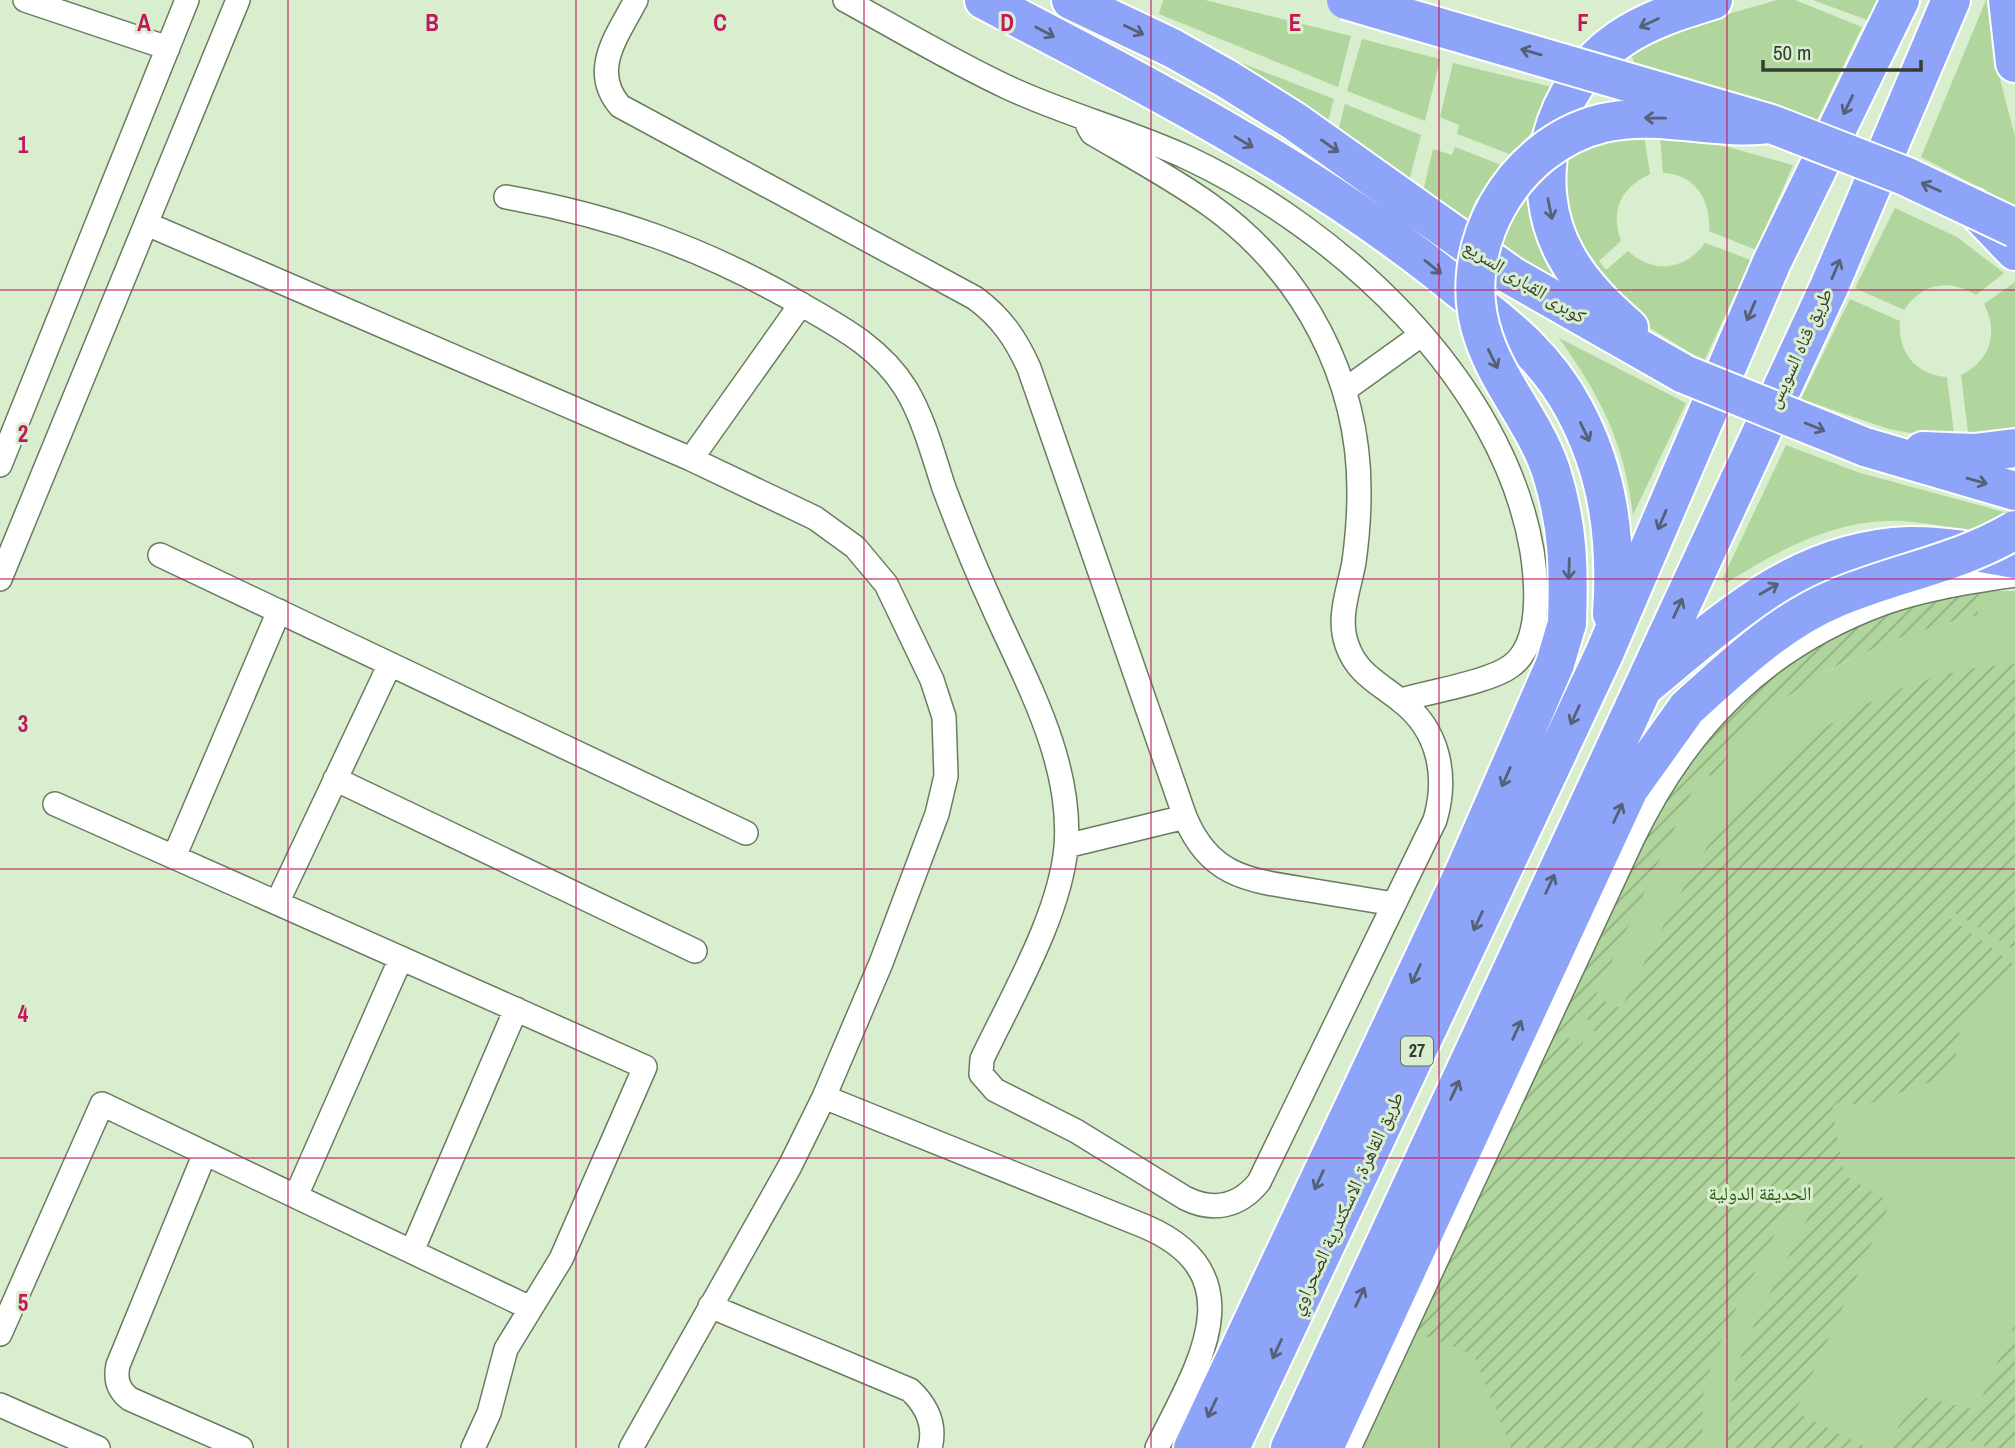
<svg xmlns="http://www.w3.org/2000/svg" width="2015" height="1448" viewBox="0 0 2015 1448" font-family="'Archivo Narrow','Noto Naskh Arabic',sans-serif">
	<defs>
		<pattern id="garden-furrows" width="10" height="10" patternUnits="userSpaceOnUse" patternTransform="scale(1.75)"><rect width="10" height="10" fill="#b0d69d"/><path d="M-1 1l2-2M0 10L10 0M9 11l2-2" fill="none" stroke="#90af80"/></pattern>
	</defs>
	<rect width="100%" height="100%" fill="#d8eece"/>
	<path fill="#b0d69d" d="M1163,0H1205L1351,36L1338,87L1159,14Z
		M1777,0H1795L1862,27L1816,122L1637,70L1631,54C1668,27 1732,14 1777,0Z
		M1813,0H1878L1867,20Z
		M1986,0H1990L1998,71L2015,137V206L1921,157Z
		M1362,39L1440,59L1425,121L1347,91Z
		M1226,57L1334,99L1325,132Z
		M1453,63L1556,88L1540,123L1512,155L1457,134L1459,125L1440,117Z
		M1345,104L1421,135L1407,189L1336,139Z
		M1644,135L1650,174C1621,188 1610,210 1621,241L1599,261L1606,270L1628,251C1653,274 1684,271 1705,243L1751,260L1704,361L1645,325L1581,254L1564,195L1566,154L1589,145Z
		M1660,136L1709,142L1793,165L1756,250L1709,231C1711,201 1696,174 1663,173Z
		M1455,147L1501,165L1475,201L1464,230L1421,200L1433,149L1452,155Z
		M1531,184L1565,284L1492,252Z
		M1895,208L1957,237L2004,273L1976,295C1949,278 1922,283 1904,310L1855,288Z
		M2015,282V436L1969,441L1961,375C1990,361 1999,333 1984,304Z
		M1850,299L1900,321C1897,353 1917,375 1947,377L1955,441L1889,429L1801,399Z
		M1559,338L1686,403L1633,515C1624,442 1601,397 1559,338Z
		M1786,445L1857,472L2015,515V540C1978,533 1940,524 1903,521C1838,517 1779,550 1726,583L1723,578Z
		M1981,591H2015V1448H1360L1413,1331L1705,735Z"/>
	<path fill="url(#garden-furrows)" fill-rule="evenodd" d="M1981,591L1977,615C1883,636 1761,688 1714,779L1702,770L1595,997L1621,1008C1650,954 1676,896 1709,844C1773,742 1894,670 2015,664V950L1947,908L1943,913L2015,965V976L1967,1010L1962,1019L1954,1063L1944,1077L1866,1105L1837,1103L1832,1108L1844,1175L1890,1203L1795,1412L1868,1448H1726L1733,1389L1743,1347L1816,1202L1799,1203L1787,1210L1727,1326L1709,1372L1703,1396L1702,1448H1511L1474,1355L1413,1331L1665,794L1705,735L1791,655L1910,604ZM1577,1013L1591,1021L1588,1027L1599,1034L1592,1047L1582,1042L1580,1045L1564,1036Z
		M2015,1324V1448H1989L1968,1439L1963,1448H1885L1918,1396L1976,1410Z"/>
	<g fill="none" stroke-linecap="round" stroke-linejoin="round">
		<defs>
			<path id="street" d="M25,0L168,48
				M636,0C618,35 589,70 620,106L975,298C1001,317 1016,339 1029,368L1185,817C1209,875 1246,880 1303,889C1333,894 1364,899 1394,904
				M845,0C900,30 953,62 1009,88C1067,115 1130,131 1188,158C1339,229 1503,379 1532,551C1537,584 1542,644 1511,666C1490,682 1428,692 1401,700
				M506,197C614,216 702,248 797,302C839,326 880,347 906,389C924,419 933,455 944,488C959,528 975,568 993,607C1026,681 1073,763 1066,847C1060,915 1012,996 982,1059L981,1074L995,1090L1076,1131L1185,1198C1213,1212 1239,1207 1259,1182L1435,820C1448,776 1439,730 1401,701C1379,683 1357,674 1347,645C1337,617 1349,590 1354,562C1357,540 1359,517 1359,494C1360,378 1303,272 1210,205C1172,178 1131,156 1092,133L1088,126L1090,121
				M147,224L691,459L815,518L855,547L886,584L932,680L944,717L946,776L937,814L881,963L824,1097L790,1166L631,1448
				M1346,389L1421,335
				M691,459L801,304
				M0,465L187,0
				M160,555L746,833
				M0,579L238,0
				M335,779L695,951
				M55,804L645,1067L561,1259L506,1349L489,1413L473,1448
				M1066,846L1185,817
				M174,857L279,611
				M277,903L390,664
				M824,1097L1144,1226C1260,1275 1195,1370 1157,1448
				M205,1153L118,1365C115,1379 118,1390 130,1399L241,1448
				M296,1196L401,958
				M412,1251L516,1009
				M710,1306L910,1390C927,1406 936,1425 930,1448
				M0,1334L102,1104L530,1308
				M0,1405L98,1448
				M1349,1448L1633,838C1688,725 1764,647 1884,603C1926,588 1971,582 2015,575"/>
			<path id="highway" d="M984,0C1148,86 1315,171 1458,288C1505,325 1545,355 1574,409C1609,474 1617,541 1612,614
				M1071,0L1172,48L1227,79L1294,121L1512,276L1684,374
				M2008,0L2015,63
				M1973,207L2015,251
				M1629,328C1605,307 1582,285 1566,256C1525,183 1551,86 1620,39C1648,20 1680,10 1713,0
				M1865,447L2015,491
				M1923,451L1974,453L2015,448
				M1645,686C1725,620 1798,550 1909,546C1943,545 1981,553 2015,559
				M1193,1448L1466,868L1555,664L1567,623
				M1230,1448L1604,654L1772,262L1900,0
				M1290,1448L1829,287L1951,0
				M1324,1448L1629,789L1687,708"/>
		</defs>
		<use href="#street" stroke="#697c60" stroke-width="26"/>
		<use href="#highway" stroke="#fff" stroke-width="42"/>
		<use href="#street" stroke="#fff" stroke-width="23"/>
		<use href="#highway" stroke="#8ea4f9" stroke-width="38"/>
		<defs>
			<path id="highway-bridge" d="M1346,0L1771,124L1905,176L2015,228
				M1684,374L1865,447
				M1567,623C1569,567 1568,525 1551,471C1535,423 1500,386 1484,339C1452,250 1512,145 1603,123C1660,110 1714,131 1771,124
				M1687,708C1730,669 1779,622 1834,599C1894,573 1958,564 2015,530"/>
		</defs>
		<use href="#highway-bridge" stroke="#fff" stroke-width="42" stroke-linecap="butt"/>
		<use href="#highway-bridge" stroke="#8ea4f9" stroke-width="38"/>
	</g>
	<defs><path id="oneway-shaft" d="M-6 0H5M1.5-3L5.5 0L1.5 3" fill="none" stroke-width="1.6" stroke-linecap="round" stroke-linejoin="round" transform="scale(1.75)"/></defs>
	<g stroke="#546176">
		<use href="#oneway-shaft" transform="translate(1649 23) rotate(155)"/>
		<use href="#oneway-shaft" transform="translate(1134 30) rotate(25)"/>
		<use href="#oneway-shaft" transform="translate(1045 32) rotate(28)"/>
		<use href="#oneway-shaft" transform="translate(1531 52) rotate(-164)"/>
		<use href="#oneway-shaft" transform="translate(1848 105) rotate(116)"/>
		<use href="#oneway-shaft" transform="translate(1655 118) rotate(-179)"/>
		<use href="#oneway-shaft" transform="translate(1244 142) rotate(31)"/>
		<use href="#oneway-shaft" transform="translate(1330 146) rotate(35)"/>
		<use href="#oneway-shaft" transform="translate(1931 187) rotate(-156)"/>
		<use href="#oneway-shaft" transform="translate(1550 209) rotate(78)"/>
		<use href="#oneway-shaft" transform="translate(1433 267) rotate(39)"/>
		<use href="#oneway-shaft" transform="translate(1836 269) rotate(-67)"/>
		<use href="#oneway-shaft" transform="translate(1751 311) rotate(113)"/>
		<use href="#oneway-shaft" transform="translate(1493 359) rotate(64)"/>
		<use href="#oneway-shaft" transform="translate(1815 427) rotate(22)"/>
		<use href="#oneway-shaft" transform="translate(1585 432) rotate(64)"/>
		<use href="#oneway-shaft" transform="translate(1977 481) rotate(16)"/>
		<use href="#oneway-shaft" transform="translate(1662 520) rotate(113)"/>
		<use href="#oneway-shaft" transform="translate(1569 569) rotate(92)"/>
		<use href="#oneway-shaft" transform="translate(1769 589) rotate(-30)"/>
		<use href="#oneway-shaft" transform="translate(1678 608) rotate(-65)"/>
		<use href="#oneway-shaft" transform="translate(1575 715) rotate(115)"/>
		<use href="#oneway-shaft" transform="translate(1506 777) rotate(114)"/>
		<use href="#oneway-shaft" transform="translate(1618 813) rotate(-65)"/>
		<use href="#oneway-shaft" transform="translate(1550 884) rotate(-65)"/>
		<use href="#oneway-shaft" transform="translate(1478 921) rotate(115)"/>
		<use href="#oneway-shaft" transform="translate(1416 974) rotate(115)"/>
		<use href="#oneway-shaft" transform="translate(1517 1030) rotate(-65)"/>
		<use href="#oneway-shaft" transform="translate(1455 1090) rotate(-65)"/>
		<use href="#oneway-shaft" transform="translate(1319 1180) rotate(115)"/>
		<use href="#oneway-shaft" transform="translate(1360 1297) rotate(-65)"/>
		<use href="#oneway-shaft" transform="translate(1277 1349) rotate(115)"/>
		<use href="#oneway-shaft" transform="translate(1212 1408) rotate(115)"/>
	</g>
	<path fill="none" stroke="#c2185b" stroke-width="2" stroke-opacity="0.55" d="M288,0V1448M576,0V1448M864,0V1448M1151,0V1448M1439,0V1448M1727,0V1448M0,290H2015M0,579H2015M0,869H2015M0,1158H2015"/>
	<g text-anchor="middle" stroke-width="6" stroke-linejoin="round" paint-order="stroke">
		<rect fill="#d8eece" stroke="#65725f" stroke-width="2" x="1401" y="1036.5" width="32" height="29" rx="5"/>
		<g font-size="18" font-weight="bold" fill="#343d30">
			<text x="1417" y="1057">27</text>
		</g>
		<g font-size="19" fill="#343d30" stroke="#d8eece">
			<text transform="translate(1525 281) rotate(32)" y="7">كوبرى القبارى السريع</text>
			<text transform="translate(1799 348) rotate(-65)" y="7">طريق قناه السويس</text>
			<text transform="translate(1346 1203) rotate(-65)" y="7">طريق القاهرة, الاسكندرية الصحراوي</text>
		</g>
		<g font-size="19" fill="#2e5615" stroke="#d8eece">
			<text x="1760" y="1200">الحديقة الدولية</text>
		</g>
	</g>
	<g font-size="23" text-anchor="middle" font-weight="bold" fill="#c2185b" stroke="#d8eece" stroke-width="6" stroke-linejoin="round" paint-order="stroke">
		<text x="144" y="31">A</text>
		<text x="432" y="31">B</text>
		<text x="720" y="31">C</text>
		<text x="1007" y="31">D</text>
		<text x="1295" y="31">E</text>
		<text x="1583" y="31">F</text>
		<text x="23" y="153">1</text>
		<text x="23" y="442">2</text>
		<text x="23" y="732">3</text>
		<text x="23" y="1022">4</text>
		<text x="23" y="1311">5</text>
	</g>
	<path d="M1763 60v10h158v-10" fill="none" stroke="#343d30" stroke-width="3.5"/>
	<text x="1773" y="60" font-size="21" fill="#343d30" stroke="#d8eece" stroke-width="5" paint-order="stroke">50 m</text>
</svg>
